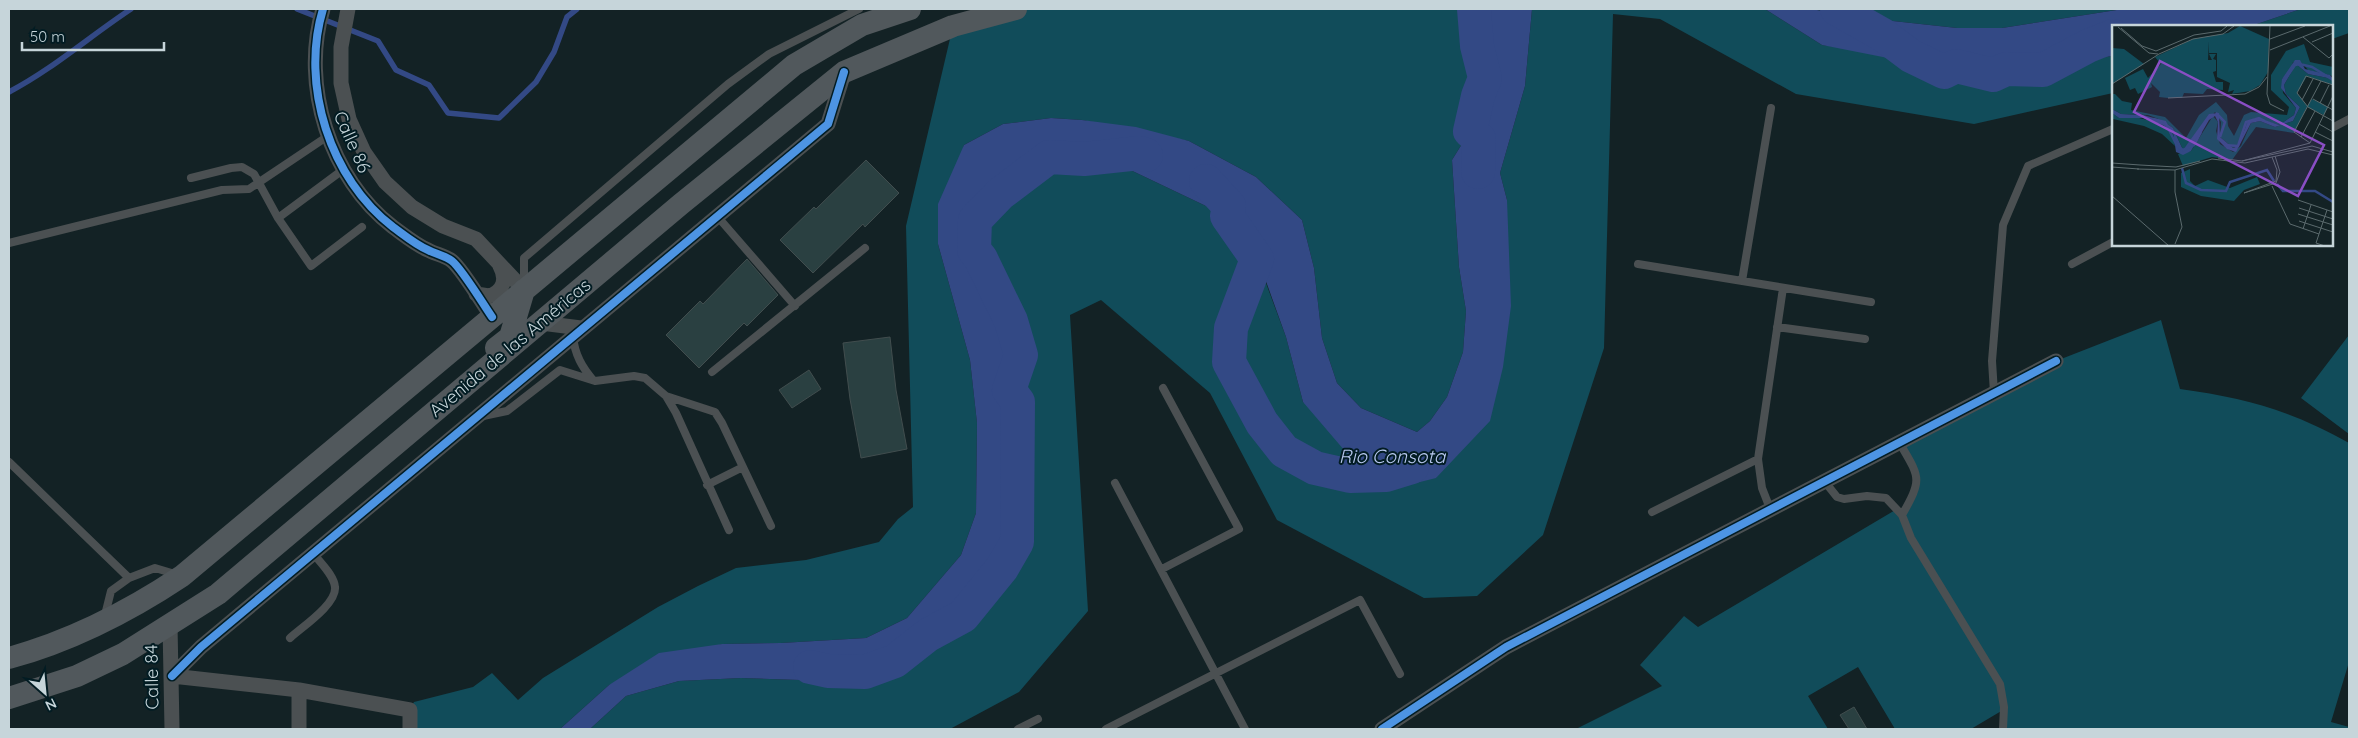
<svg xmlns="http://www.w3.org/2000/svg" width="2358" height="738" viewBox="0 0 2358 738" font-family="Quicksand,sans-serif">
	<rect width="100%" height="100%" fill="#132225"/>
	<path fill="#114c5a" d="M1016,9H1485V78L1470,131L1452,160L1459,267L1466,311L1463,352L1447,397L1430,421L1417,432L1361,408L1337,383L1322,338L1314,268L1302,220L1256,177L1189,141L1082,120L1051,118L1003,124L964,145L938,244L970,360L977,423L976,513L961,555L907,618L866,638L781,643L722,644L609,685L560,729H410V710L414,702L473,687L492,673L518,700L543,678L658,607L698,586L736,568L806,560L879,542L898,519L913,507L906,226L953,26Z
		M1532,9H1765L1822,45L2006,69L2113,56V93L1974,124L1796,94L1660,19L1613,14L1604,348L1543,535L1477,596L1424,598L1277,520L1210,393L1101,300L1070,315L1088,611L1019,692L950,729H590L626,696L679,681L741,678L799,680L833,678L895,661L926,648L942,637L963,616L1002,568L1018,507L1016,437L1004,347L974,250L975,220L1014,165L1049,157L1101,156L1227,216L1257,259L1286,337L1303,402L1436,478L1507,200L1500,173L1525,86Z
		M1812,9H2123L2002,28H1957L1847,16Z
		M2301,9H2349V33L2332,39V26H2251Z
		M2161,320L2180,389C2246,398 2292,411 2349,443V662L2331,722L2349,727V729H2003V710L1971,729H1895L1858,667L1808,696L1828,729H1576L1662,686L1640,665L1684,616L1698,627L1897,509L1903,519C1921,479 1921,480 1899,442L2056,361Z
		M2349,335V434L2301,398Z"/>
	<path fill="#334985" d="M1485,9H1532L1525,86L1500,173L1507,200L1511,306L1503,367L1490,421L1436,478L1380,492L1303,402L1286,337L1258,259L1227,216L1101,156L1049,157L1014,165L975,220L974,250L1004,347L1016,437L1017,542L1002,568L963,616L942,637L926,648L895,661L833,678L800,680L741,678L679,681L626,696L590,729H560L609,685L659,653L722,644L781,643L866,638L907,618L961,555L976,513L977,423L970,360L938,244V204L964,145L1003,124L1051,118L1082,120L1136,127L1189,141L1256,177L1302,220L1314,268L1322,338L1337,383L1361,408L1417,432L1430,421L1447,397L1463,352L1466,311L1459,267L1452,160L1470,131L1485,78Z
		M1765,9H1812L1847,16L1957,28H2002L2123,9H2301L2251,26H2113V56L2006,69L1956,66L1893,59L1822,45Z"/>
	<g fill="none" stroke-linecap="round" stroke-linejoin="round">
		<path stroke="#334985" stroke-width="5.5" d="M297,9L378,41L396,70L429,85L448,113L499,118L536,82L554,52L567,17L577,9
			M9,92C53,69 90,36 131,9"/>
		<path stroke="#334985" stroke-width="34" d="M1474,9L1477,46L1485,78L1478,96L1470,131L1479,139L1478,172
			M1837,9L1883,35L1911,56L1944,72L1956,66L1993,75L2006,69L2043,70L2088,46L2113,36
			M1206,181L1229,206L1227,216L1257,259L1231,328L1229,362L1262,423L1284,451L1315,468L1350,476L1386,475L1412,467
			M810,667L828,671L865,672L895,661L928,635L963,616L1002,568L1017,542L1018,402L1009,390L1021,355L1011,321L981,259L974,250L975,220L1000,194L1049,157L1084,159L1140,153L1146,155"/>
	</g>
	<path fill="#2a4041" stroke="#414d4e" d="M866,160L899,193L865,227L863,224L813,273L780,240L814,207L816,209Z
		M747,259L778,295L747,326L744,323L699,368L666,335L700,301L703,304Z
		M890,337L896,390L907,449L861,458L850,399L843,343Z
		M809,370L821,389L792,408L779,390Z
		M1854,707L1867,729H1849L1840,715Z"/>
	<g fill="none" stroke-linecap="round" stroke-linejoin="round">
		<path stroke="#4b5052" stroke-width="8" d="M2332,128L2349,119
			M191,178L231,168L242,167L254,174L278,218L311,266L362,227
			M717,216L795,306
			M278,218L344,169
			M9,243L222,190L249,189L328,136
			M1638,264L1871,302
			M2072,264L2113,242
			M1742,281L1771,108
			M524,286V258L728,84L769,54L859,9
			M1777,327L1865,339
			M573,337C575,355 582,367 593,380
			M712,372L865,248
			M1994,393L1992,361L2003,225L2028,166L2113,129
			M666,396L715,412L722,423L771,526
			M483,416L507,411L560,370L595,381L634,376L645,378L666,396L676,413L729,530
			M1899,442C1920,478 1923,478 1902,515L1911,538L2000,684L2004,707L2003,729
			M9,462L129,578
			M1825,482L1837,497L1844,499L1867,496L1886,498L1902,515
			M1115,483L1245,729
			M707,485L743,467
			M1771,511L1762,488L1758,459L1783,288
			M1652,512L1758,459
			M1162,569L1239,529L1163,388
			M105,615L111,591L129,578L155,568L175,574
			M290,638C302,627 337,604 335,587C334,575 320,563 314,554
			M1018,729L1038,719
			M1106,729L1360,600L1400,674"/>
		<path stroke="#4b5052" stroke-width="15" d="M323,9C300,85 330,179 393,227C404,235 416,245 428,250C435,254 446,256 452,261C462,269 483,304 492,317
			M348,9L341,47V83L349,119L364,152L385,182L412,207L443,226L476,239L524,290
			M476,294L489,296C504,291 507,279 500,266
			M541,323L581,328
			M170,625L172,729
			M172,676L201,647L828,124L844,73
			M172,676L299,690L410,710V729
			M299,729V690
			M1382,729L1506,647L2056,361"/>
		<path stroke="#51585c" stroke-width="22" d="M496,348L510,337L524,290
			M9,658C71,641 128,612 182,576L794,65L862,25L910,9
			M9,698L77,676L123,654L218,594L681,204L844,72L953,26L1016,9"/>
		<defs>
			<path id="cycleway" d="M323,9C300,85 330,179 393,227C404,235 416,245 428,250C435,254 446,256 452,261C462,269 483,304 492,317
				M172,676L201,647L828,124L844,72
				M1382,729L1506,647L2056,361"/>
		</defs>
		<use href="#cycleway" stroke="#021c23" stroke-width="11"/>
		<use href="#cycleway" stroke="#4d94e3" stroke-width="8"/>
	</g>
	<g text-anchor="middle" stroke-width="4" stroke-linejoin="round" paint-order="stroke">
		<g font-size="18" fill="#c6d5da" stroke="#021c23">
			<text transform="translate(352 142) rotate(66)" y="6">Calle 86</text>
			<text transform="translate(510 348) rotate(-40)" y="6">Avenida de las Américas</text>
			<text transform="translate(152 677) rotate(-91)" y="6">Calle 84</text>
		</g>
		<g font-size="19" font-style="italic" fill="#b8c8ef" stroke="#021c23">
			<text x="1392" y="463">Rio Consota</text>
		</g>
	</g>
	<g transform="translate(2112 25)">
		<rect width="221" height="221" fill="#132225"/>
		<path d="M128,1L157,14L156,47L148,60L138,66L120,69L122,65L116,67L118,58L105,52V28H97V16L96,35H100L97,29H104L101,34L104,35V46L101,47L104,57H111V65L95,64L91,69L72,68L70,73H56L47,72L48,67L39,58L40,62L26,69L23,63L18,65L13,53L31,44L36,53L49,39L43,32L81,14L116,8ZM192,19L198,37L221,42V51L196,45L190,38L181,37L179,46L170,54L171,68L184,83L182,90L167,100L143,93L131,105L127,119L121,123L108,112L109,97L103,87L71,125L61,103L49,95L36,90L9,89L0,84V69H3L10,76L20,78L19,85L53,92L74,113L87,90L104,77L115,90L116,101L122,111L132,90L139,87L175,90L177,82L159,65V50L174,26ZM0,23L12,24L32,39L0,59ZM184,39L196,49L221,54V60L195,51L185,68L195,81L200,74L216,82L212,90L195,82L182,108L144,102L120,135L100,132L71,141L66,129L79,126L101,91L106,97L104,106L108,119L121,127L129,121L139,98L148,96L163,102L181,96L188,82L174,69L172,60ZM0,88L7,93H27L48,98L61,107L63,121L50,109L32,101L1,94ZM78,144V156L83,161L96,155L118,163L145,152L148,159L132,165L122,176L89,171L69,162V148Z" fill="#114c5a"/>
		<path d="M183,35H188L193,44L218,50L221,54L196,49L184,39L172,60L174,69L188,82L181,96L163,102L148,96L139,98L124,127L115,124L105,114L106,97L103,91L97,95L79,126L71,130L64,127L61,107L51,100L31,93H7L0,88V84L9,89L31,90L49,95L61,103L71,125L97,89L107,88L108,112L121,123L126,121L136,96L147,93L167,100L182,90L184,83L169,63L170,54Z" fill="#334985"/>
		<path fill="none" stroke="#334985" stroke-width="2.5" d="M172,56L183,40L188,39L200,42L221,55M104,88L113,97L108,112M41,94L53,97L65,121L71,125L82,120L89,107M112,120L126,121L134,97L147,93L153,96M70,143L74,158L89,165L114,166L118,157L155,145L162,156M165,159L171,166H203L221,177"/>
		<path fill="none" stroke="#5b6a6d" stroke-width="1" d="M158,1L155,69L158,79L172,86M6,2L37,28L46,29M9,3L30,21L44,26L82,10L109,6L115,1M191,12L217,33L221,29M158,14L193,1M200,17L221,8M158,25L218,1M0,59L47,29L81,14L111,9L122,1M221,60L194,51L185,68L196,82L221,96M56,73L133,69L147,62L155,52M201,74L221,85M190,75L201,54M208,78L217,60M207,99L221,107M203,107L221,116M189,112L203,86M198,118L182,107L209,56M198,118L221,71M160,132L165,145L164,156L132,168L164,158L168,147L163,131M106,133L130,136L200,121L221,127M130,136L198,118M0,138L28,140M28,140L64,142L88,136M0,142L27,144M25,144L63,145L100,134L133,138L196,124L221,130M63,145V167L70,202L63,219M160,161L178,199L207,209M0,171L57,221M186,175L221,187M187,183L221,194M186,189L221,200M187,196L221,207M191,204L199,180M213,221L204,218L215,185"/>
		<path fill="#8a4ec4" fill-opacity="0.15" stroke="#8a4ec4" stroke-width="2.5" d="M48,36L212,120L186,171L22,87Z"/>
		<rect width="221" height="221" fill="none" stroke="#c6d5da" stroke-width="2.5"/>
	</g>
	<rect width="2358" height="738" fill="none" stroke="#c6d5da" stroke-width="20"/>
	<g transform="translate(45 693) rotate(153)" stroke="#021c23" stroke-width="4" paint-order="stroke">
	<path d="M0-4L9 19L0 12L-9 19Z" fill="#c6d5da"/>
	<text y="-8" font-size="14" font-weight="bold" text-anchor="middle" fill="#c6d5da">N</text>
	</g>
	<path d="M22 42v8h142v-8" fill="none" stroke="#c6d5da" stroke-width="2.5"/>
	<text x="30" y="42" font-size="15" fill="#c6d5da" stroke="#021c23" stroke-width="4" paint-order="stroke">50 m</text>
</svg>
